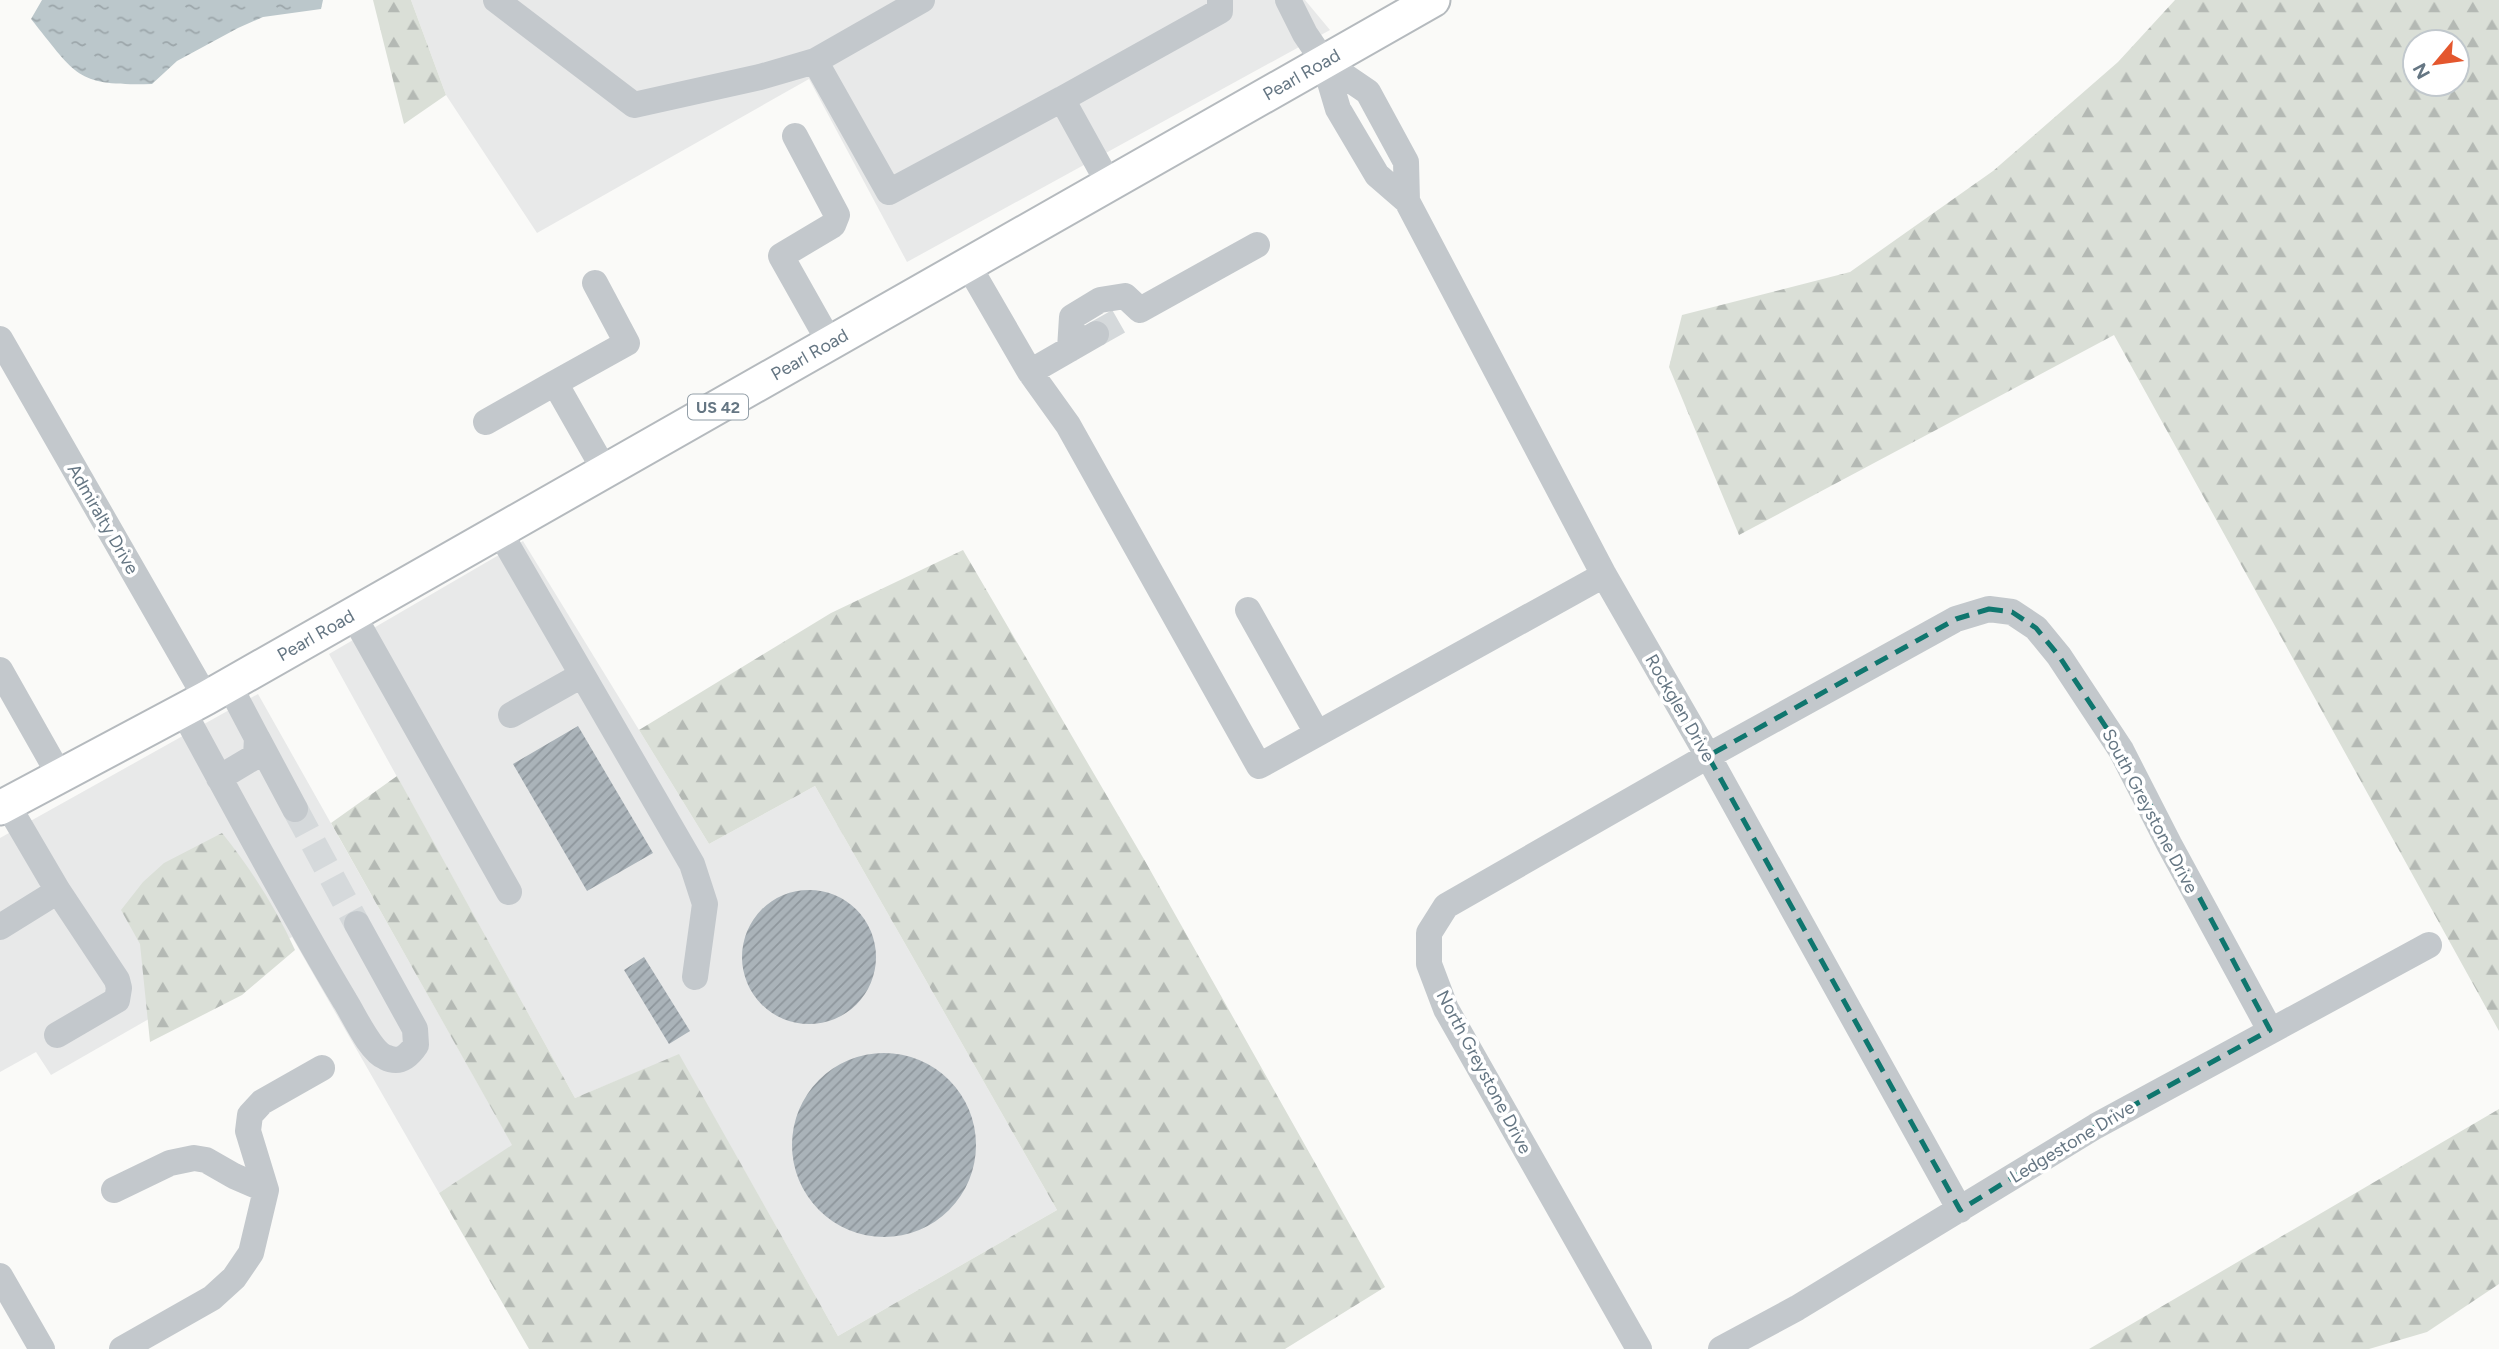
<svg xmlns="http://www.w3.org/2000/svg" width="2499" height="1349" viewBox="0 0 2499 1349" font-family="Figtree,sans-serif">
	<defs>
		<pattern id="forest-firs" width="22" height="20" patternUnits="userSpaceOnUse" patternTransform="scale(1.75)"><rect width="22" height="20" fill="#dadfd7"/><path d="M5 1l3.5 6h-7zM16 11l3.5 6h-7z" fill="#b4b9b4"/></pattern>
		<pattern id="water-ripples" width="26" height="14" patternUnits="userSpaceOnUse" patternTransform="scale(1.75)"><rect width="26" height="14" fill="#bbc7cb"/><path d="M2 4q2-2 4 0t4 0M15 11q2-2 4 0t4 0" fill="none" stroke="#9ca6aa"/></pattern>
		<pattern id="building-hatch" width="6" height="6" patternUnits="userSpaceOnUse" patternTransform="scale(1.75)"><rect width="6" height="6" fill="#aab3b9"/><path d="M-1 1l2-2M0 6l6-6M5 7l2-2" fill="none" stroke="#8e969c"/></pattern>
	</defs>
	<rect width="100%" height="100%" fill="#fafaf8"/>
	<path fill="#e8e9e9" d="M411,0H1305L1330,30L907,262L809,79L537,233L446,95Z
		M523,541L709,844L815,786L1057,1210L838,1336L679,1055L575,1098L329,654Z
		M258,694L513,1146L439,1193L292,937L51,1075L36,1052L0,1072V838Z"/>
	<path fill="url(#forest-firs)" fill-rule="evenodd" d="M373,0H411L446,95L404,124Z
		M2175,0H2499V1031L2114,335L1739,535L1669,367L1682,315L1850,272L1993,171L2118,62ZM2415,42H2457V84H2415Z
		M963,550L1145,861L1385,1287L1285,1349H529L439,1193L512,1145L331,823L397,776L575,1098L679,1054L838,1336L1057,1210L815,786L709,844L639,730L831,613Z
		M222,833C251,869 276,908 295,950L242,995L150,1042L140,944L121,910L143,882L164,863Z
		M2499,1109V1284L2427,1332L2369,1349H2089Z"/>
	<path fill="url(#water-ripples)" d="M42,0H323L321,9L263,17L238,28L177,61L152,84C76,86 77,76 31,19Z"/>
	<path fill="url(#building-hatch)" d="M578,726L653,853L587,891L513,764Z
		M742 957a67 67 0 1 1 134 0a67 67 0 1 1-134 0Z
		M644,957L690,1031L669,1044L624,970Z
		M792 1145a92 92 0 1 1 184 0a92 92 0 1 1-184 0Z"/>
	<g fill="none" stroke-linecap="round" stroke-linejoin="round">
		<path stroke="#d5d9db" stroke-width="26" stroke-dasharray="26 13" stroke-linecap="butt" d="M1096,334L1119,321
			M295,809L357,924"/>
		<defs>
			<g id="major">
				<path id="s1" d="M0,808L206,698L1433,0"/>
			</g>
		</defs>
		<use href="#major" stroke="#b5babe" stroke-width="37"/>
		<path stroke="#c3c8cc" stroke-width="26" d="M496,0L634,105L760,77L815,61L922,0
			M1288,0L1305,34L1324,62L1338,109L1377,175L1407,201L1604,575L1708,756L1960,1210
			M815,61L889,192L1062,99
			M1324,62L1368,92L1406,162L1407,201
			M795,136L837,215L833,225L781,256L830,343
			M1109,184L1062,99L1220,11V0
			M968,265L1030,372L1068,425L1259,766L1604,575
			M0,339L206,698
			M1070,349L1072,317L1100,300L1125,296L1140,310L1257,245
			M1030,372L1096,334
			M555,383L627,343L595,283
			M486,422L555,383L605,471
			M499,531L692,864L705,904L695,977
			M1248,610L1317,733
			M353,615L509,892
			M0,670L60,776
			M183,711C236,808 288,906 345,1001C354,1015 370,1051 385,1057C399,1064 408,1057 416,1045L415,1029L357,924
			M511,715L582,675
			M257,738L295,809
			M219,778L256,756L257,738L229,685
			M7,804L58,891L117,980L119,988L117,1000L57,1035
			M0,927L58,891
			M114,1190L170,1163L194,1158L206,1160L234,1176L266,1190
			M0,1276L42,1349
			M122,1349L212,1298L234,1278L251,1253L266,1190L248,1131L250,1115L262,1102L322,1068
			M1639,1349L1446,1009L1429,964V933L1446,906L1708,756L1956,619L1989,609L2012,612L2036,628L2059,656L2121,750L2169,844L2270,1030
			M1721,1349L1797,1308L2096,1126L2429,945"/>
		<use href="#major" stroke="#fff" stroke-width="33"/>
	</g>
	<path fill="none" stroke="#0f766e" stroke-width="5" stroke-dasharray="14 9" stroke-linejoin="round" d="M1989,609L2012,612L2036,628L2059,656L2121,750L2270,1030L2096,1126L1960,1210L1708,756L1956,619Z"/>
	<g text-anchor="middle" stroke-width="7" stroke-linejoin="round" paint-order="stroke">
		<rect fill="#fff" stroke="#939fa8" stroke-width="2" x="688" y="394.5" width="60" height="25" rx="5"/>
		<g font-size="16" font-weight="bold" fill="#657683">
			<text x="718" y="413">US 42</text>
		</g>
		<g font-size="18" fill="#657683" stroke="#fff">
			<text dy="6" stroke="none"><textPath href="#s1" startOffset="1494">Pearl Road</textPath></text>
			<text dy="6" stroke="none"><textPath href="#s1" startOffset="928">Pearl Road</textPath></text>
			<text transform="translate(103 519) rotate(60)" y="6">Admiralty Drive</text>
			<text dy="6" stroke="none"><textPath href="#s1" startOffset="360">Pearl Road</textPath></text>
			<text transform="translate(1680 708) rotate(60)" y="6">Rockglen Drive</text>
			<text transform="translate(2150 811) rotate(62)" y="6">South Greystone Drive</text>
			<text transform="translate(1484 1072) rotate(62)" y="6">North Greystone Drive</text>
			<text transform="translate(2072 1142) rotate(-31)" y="6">Ledgestone Drive</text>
		</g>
	</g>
	<g transform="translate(2436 63) rotate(241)"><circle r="33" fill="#ffffff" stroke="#c1c8cd" stroke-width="2"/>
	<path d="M0-5L12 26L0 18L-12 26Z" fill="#e4572e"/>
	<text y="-10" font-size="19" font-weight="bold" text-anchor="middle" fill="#657683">N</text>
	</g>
</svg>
